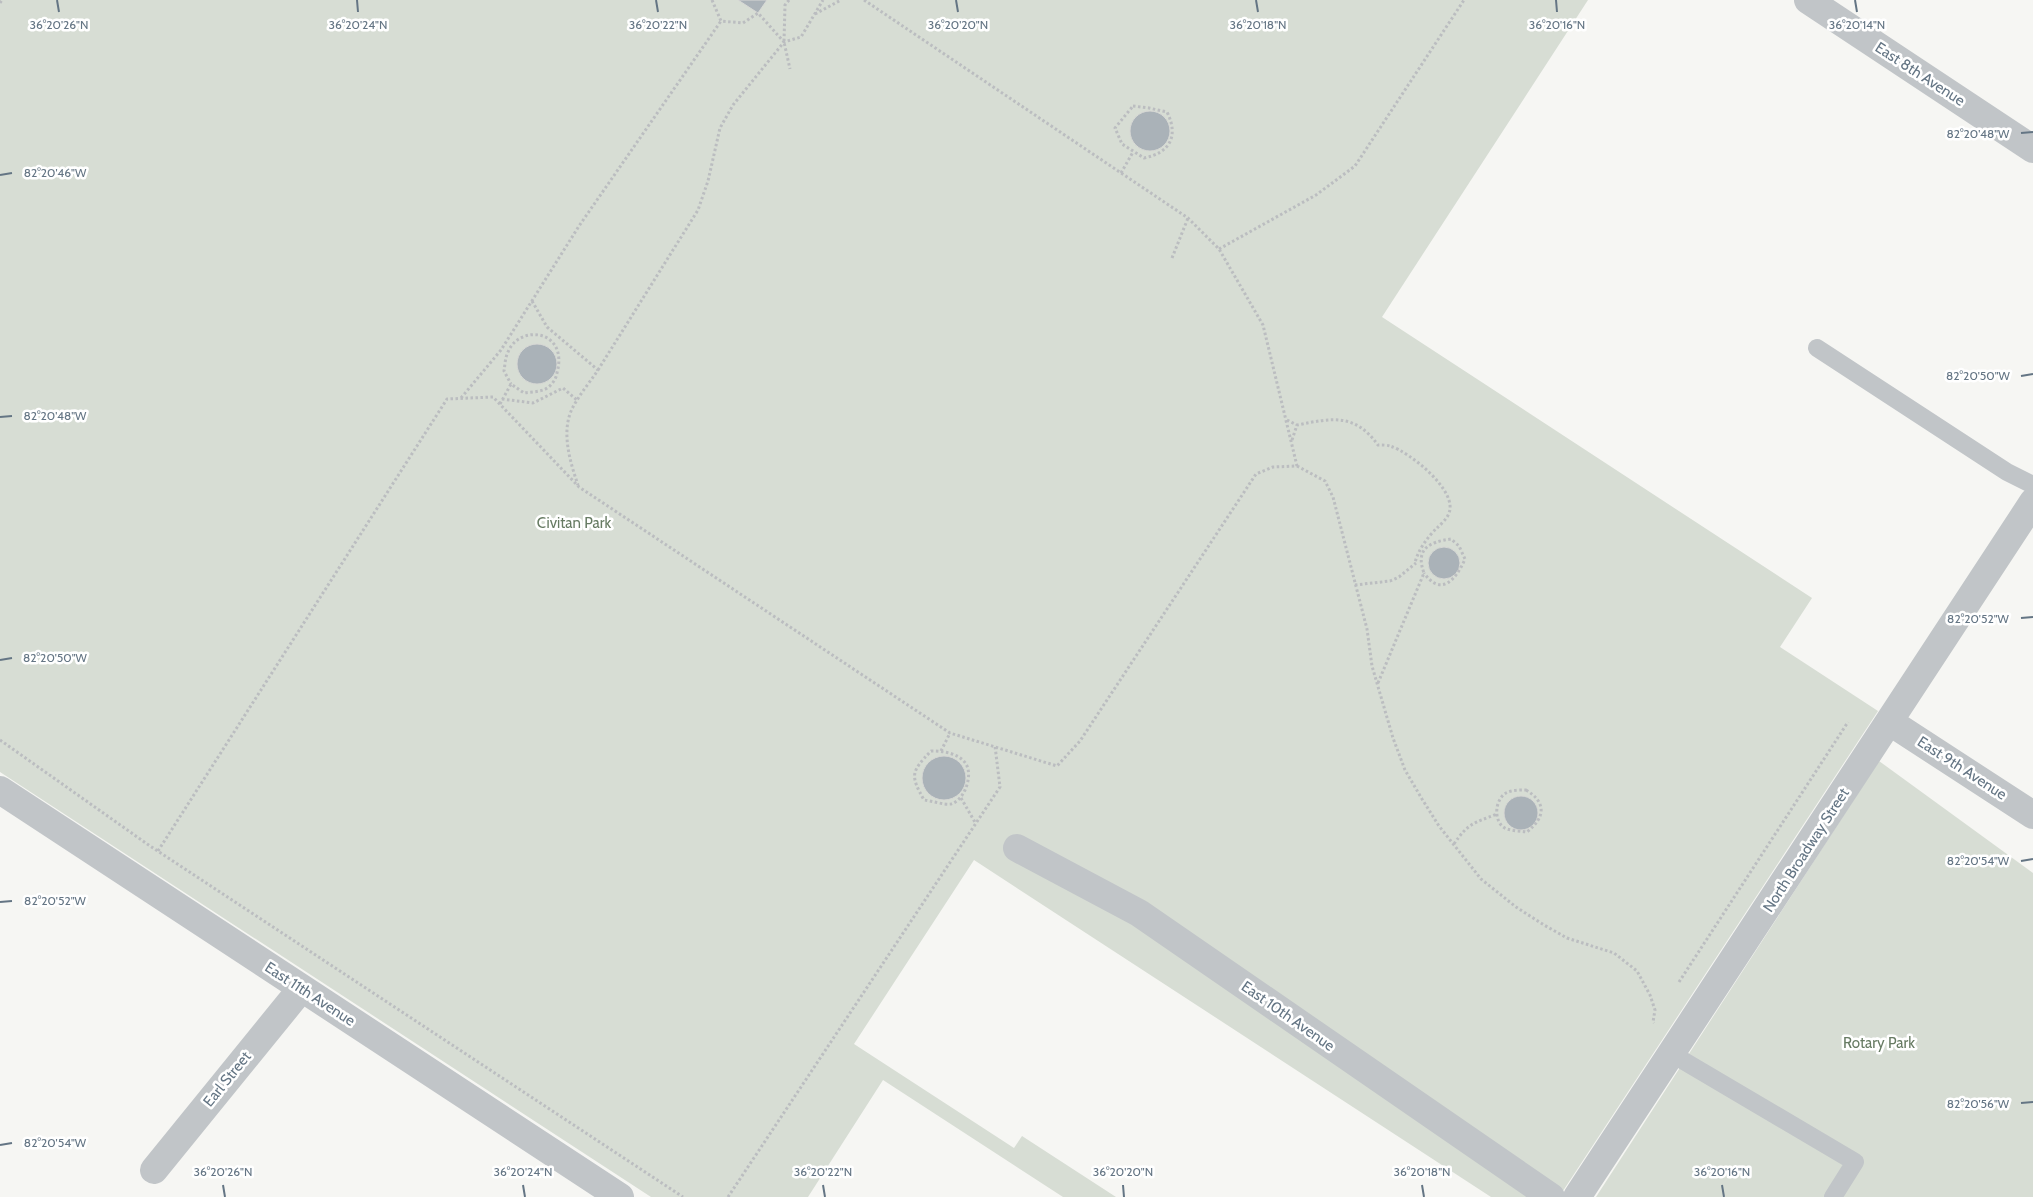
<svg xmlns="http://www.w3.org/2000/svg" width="2033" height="1197" viewBox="0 0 2033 1197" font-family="Cabin,sans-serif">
	<rect width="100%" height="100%" fill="#f6f6f3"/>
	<path fill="#d7ddd4" d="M0,0H1588L1382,317L1812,598L1780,647L1878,711L1559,1197H1491L974,860L854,1044L1014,1148L1022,1136L1116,1197H1063L883,1080L808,1197H651L0,772Z
		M1879,761L2033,873V1197H1596Z"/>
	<path fill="#aab2b8" stroke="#d7d8d5" d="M738,0H767L758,13Z
		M1130 131a20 20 0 1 1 40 0a20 20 0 1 1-40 0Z
		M517 364a20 20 0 1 1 40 0a20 20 0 1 1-40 0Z
		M1428 563a16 16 0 1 1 32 0a16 16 0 1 1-32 0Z
		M922 778a22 22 0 1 1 44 0a22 22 0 1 1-44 0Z
		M1504 813a17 17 0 1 1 34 0a17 17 0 1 1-34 0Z"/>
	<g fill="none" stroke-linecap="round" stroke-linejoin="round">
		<path stroke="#bbbdc0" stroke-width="3" stroke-dasharray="2.5 2.5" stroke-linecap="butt" d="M712,0L721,21L743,23L758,13L784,42
			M789,0L785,5L784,42L790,69
			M0,3L2,0
			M815,14L841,0
			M1133,106L1149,108L1167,112C1179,136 1170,153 1144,158L1122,144L1115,128Z
			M1121,173L1133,152
			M1219,249L1316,195L1355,166L1464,0
			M1172,258L1188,218
			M532,301L547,327L598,370C590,382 579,395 572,409C561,432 570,462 578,485
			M598,370L698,210L708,181L720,128L733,105L784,42L801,37L823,0
			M461,398L501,350L579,226L721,21
			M502,399L533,403L563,388L578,401
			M500,404L511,384L524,393C530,392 537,392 543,390C550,388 556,380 557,373C569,329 519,324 508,352C505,358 505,365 504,371L511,384
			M1287,420L1297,425
			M1292,440L1297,425C1332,418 1355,413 1378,445C1382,445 1387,445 1390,446C1410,452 1458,491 1449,513C1447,519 1441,524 1437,528C1428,536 1417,552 1415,563
			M1297,466L1325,481L1333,497L1367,629L1372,666L1393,738L1405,770L1422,799L1439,826L1481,879L1516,907L1544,925L1567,938L1614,953L1637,971L1650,995L1655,1010L1653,1022L1654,1023
			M1355,585L1390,581L1399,577L1416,563
			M1378,683L1424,573C1415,549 1429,542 1451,539L1459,546L1465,559C1456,580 1441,597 1424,573
			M0,740L150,846L683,1197
			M931,751C943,751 959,753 966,764C973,775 965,800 951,804C944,805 932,801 924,800C910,775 911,772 931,751Z
			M941,751L950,733
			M1526,790C1546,802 1546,817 1527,832C1521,831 1513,831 1507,829C1493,824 1494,800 1506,793C1511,790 1520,790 1526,790Z
			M961,798L976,824
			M1454,844C1468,823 1474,823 1497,814
			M158,851L447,399L493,397L579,487L950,733L1057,766L1080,741L1256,474L1273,467L1297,466L1263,325L1219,249L1188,218L864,0
			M1679,982L1848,722
			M728,1197L1000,787L995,746"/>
		<path stroke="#c1c5c8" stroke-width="18" d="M1817,348L2007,472L2033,485
			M1672,1054L1855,1162L1833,1197"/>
		<path stroke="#c1c5c8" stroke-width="28" d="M1808,0L2033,149
			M1890,722L2033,815
			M0,790L620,1197
			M1017,848L1139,913L1551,1197
			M154,1170L301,989
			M1577,1197L2033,502"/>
	</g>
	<path fill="none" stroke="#647584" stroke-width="2" d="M57,0L59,12M357,0L358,12M656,0L658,12M956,0L958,12M1256,0L1258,12M1556,0L1557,12M1855,0L1857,12M2021,133L2033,132M0,175L12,173M2021,376L2033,374M0,417L12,416M2021,618L2033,617M0,660L12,658M2021,861L2033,859M0,902L12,901M2021,1103L2033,1102M0,1145L12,1143M223,1185L225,1197M523,1185L525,1197M823,1185L825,1197M1123,1185L1124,1197M1422,1185L1424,1197M1722,1185L1724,1197"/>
	<g text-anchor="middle" stroke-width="5" stroke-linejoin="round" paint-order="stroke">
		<g font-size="15" fill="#647584" stroke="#fff">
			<text transform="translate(1920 74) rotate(33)" y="5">East 8th Avenue</text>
			<text transform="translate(1962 768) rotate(33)" y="5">East 9th Avenue</text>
			<text transform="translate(1806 850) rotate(-57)" y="5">North Broadway Street</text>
			<text transform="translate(310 994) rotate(33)" y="5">East 11th Avenue</text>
			<text transform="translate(1288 1016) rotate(35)" y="5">East 10th Avenue</text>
			<text transform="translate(227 1079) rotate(-51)" y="5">Earl Street</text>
		</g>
		<g font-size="15" fill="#677b63" stroke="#fff">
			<text x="574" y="528">Civitan Park</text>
			<text x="1879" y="1048">Rotary Park</text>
		</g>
	</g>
	<g font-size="12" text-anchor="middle" fill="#647584" stroke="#fff" stroke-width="5" stroke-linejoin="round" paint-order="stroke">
		<text x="59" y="29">36°20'26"N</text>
		<text x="358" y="29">36°20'24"N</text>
		<text x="658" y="29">36°20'22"N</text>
		<text x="958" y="29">36°20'20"N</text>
		<text x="1258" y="29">36°20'18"N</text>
		<text x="1557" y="29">36°20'16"N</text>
		<text x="1857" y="29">36°20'14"N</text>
		<text x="1978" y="138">82°20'48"W</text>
		<text x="55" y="177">82°20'46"W</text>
		<text x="1978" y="380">82°20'50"W</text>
		<text x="55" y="420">82°20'48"W</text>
		<text x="1978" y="623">82°20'52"W</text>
		<text x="55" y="662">82°20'50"W</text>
		<text x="1978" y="865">82°20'54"W</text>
		<text x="55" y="905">82°20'52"W</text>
		<text x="1978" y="1108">82°20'56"W</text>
		<text x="55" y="1147">82°20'54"W</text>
		<text x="223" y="1176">36°20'26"N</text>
		<text x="523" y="1176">36°20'24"N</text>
		<text x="823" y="1176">36°20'22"N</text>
		<text x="1123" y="1176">36°20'20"N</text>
		<text x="1422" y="1176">36°20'18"N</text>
		<text x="1722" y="1176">36°20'16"N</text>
	</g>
</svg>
